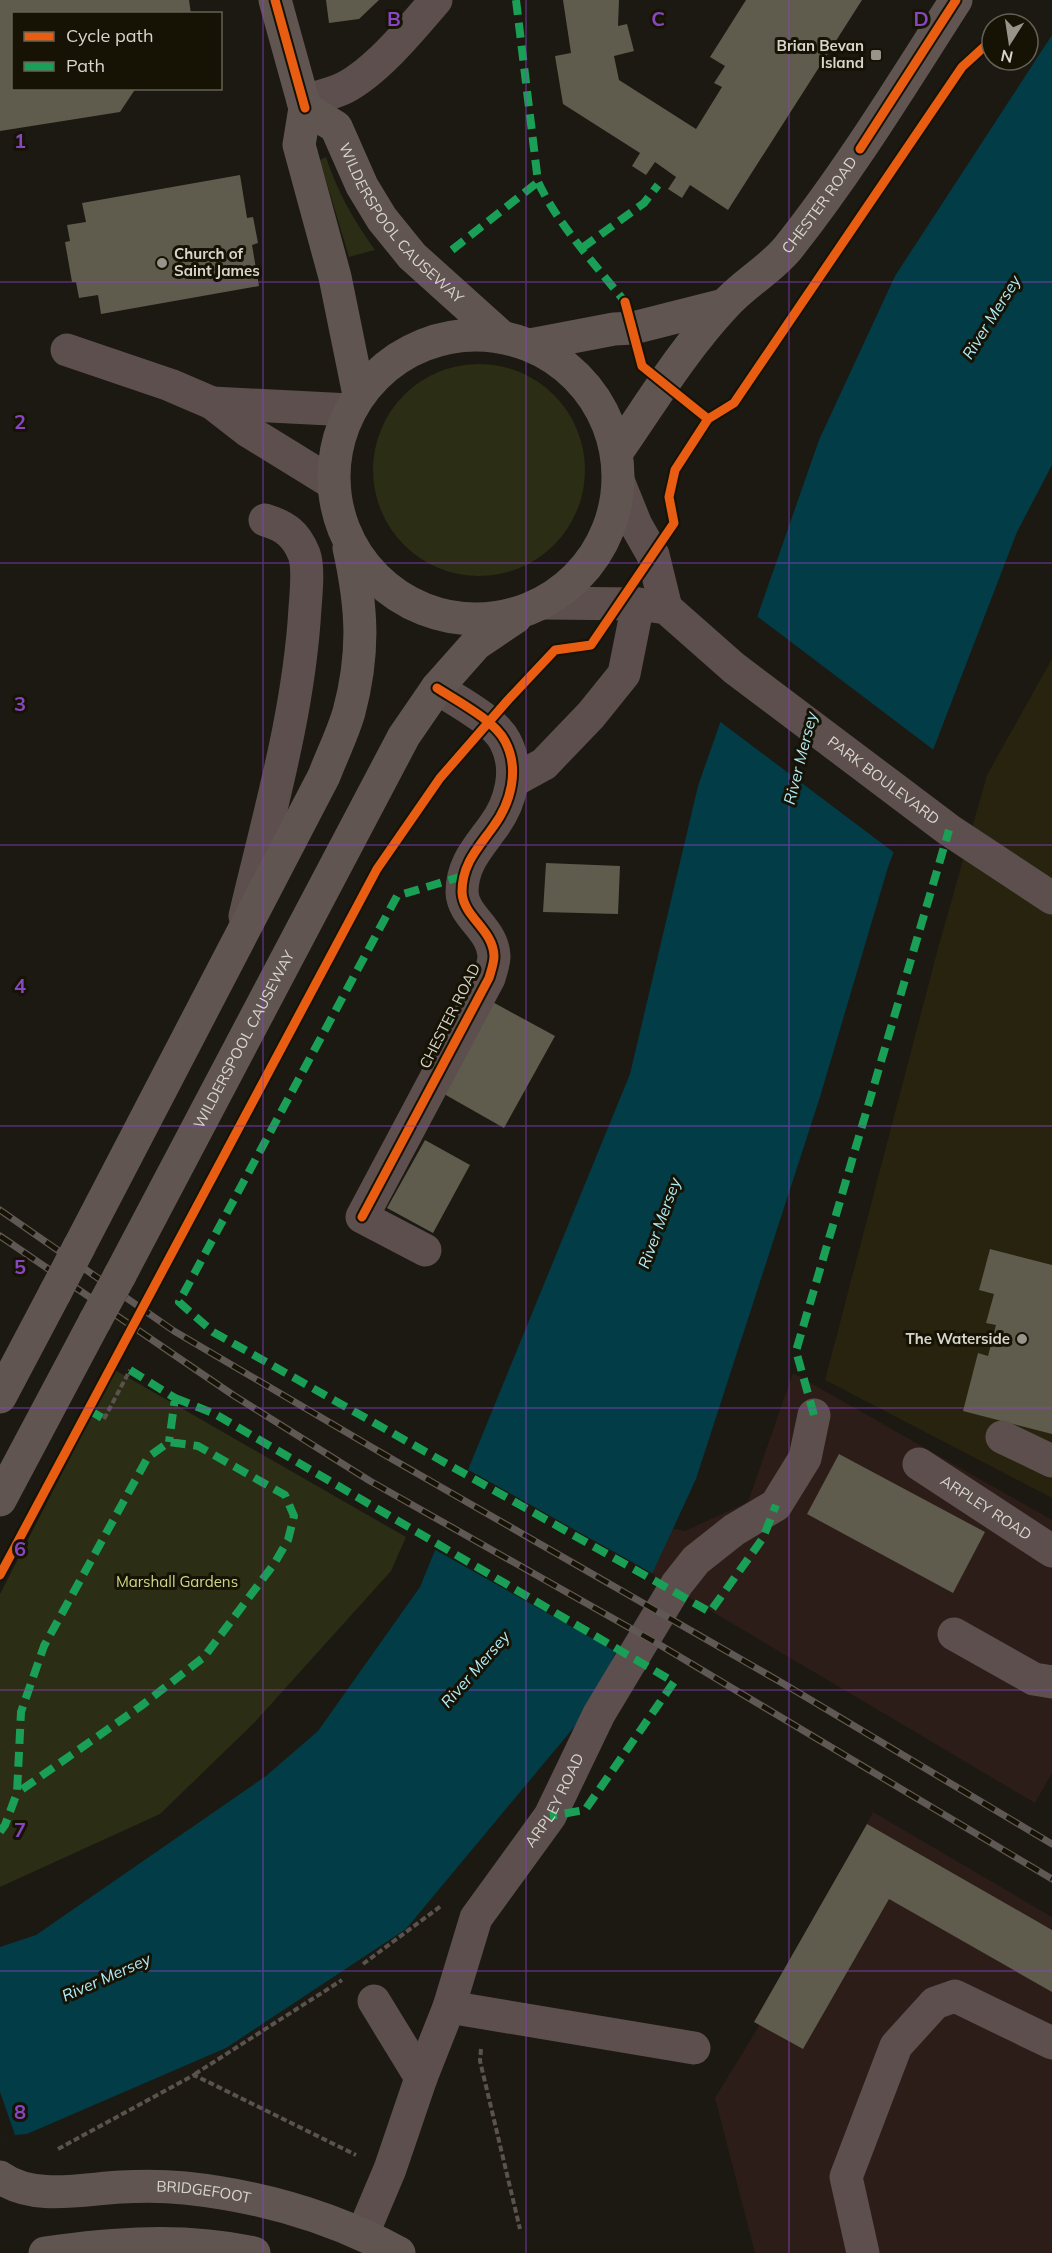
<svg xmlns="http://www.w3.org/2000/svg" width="1052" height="2253" viewBox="0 0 1052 2253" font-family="Mulish,sans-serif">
	<rect width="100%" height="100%" fill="#1b1911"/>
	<path fill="#27230e" d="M1052,659V1498L825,1380L937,952L987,775Z"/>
	<path fill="#2d1d18" d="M793,1373L1052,1520V1773L1035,1803L647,1573L665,1527L685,1531L748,1502Z
		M873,1812L1052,1917V2253H755L715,2098L756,2031Z"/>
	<path fill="#2b2d14" d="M326,157C337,191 354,221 375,250L349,257L320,160Z
		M373 470a106 106 0 1 1 212 0a106 106 0 1 1-212 0Z
		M115,1370L406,1537L391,1571L254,1723L160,1814L0,1887V1594Z"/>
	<path fill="#023c46" d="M1052,35V465L1017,532L888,867L820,1097L696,1479L590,1708L406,1929L226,2048L27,2134L15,2135L0,2140V1947L36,1935L266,1776L318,1731L420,1587L630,1074L698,786L819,440L895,276Z"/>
	<path fill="#1b1911" d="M754,614L935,751L896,854L718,720Z
		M465,1468L655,1575L618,1653L432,1548Z
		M0,2092L15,2135L0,2140Z"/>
	<path fill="#5f5c4d" d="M0,0H189L191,14H14V88H136L120,112L0,131Z
		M326,0H379L359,19L329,23Z
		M563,0H619L618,26L627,24L634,51L614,56L619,80L696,129L722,87L714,83L725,66L710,57L746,0H862L728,210L690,185L682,198L668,189L676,177L655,162L646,175L632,166L640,153L563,104L555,56L571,53Z
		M240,175L247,218L253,217L254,222L258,243L252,245L259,286L101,314L98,295L79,298L76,282H72L65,242L70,241L67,225L86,222L82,203Z
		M546,863L620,866L618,914L543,912Z
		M487,999L555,1036L504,1128L437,1090Z
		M425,1140L470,1165L433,1233L387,1208Z
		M990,1249L1052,1265V1434L963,1411L978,1353L988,1356L996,1325L986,1323L994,1294L979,1290Z
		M839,1454L985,1532L953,1593L807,1514Z
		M867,1824L1052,1930V1992L889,1899L803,2049L754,2022Z"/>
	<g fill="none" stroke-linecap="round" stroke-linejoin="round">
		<path stroke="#5a524f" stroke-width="4" stroke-dasharray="6 3" stroke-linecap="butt" d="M104,1419L130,1370
			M363,1964L441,1906
			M481,2049L480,2061L520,2229
			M195,2074L342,1980
			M58,2149L194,2075L356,2155"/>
		<g stroke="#5c4f4d" stroke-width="33">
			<path d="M303,101C317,97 332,94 344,88C377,71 412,28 436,0"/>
			<path d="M67,350L170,385L212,403L248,431L334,484"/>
			<path d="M212,403L350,410"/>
			<path d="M619,483L636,525L653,555L666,608"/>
			<path id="s1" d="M544,603L638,604L666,608L734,668L892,787L949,830L1052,898"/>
			<path d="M513,781L544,764L591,715L624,674L638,604"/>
			<path d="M245,916C269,814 299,713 305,608C306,594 309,567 304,554C296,534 285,526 265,520"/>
			<path d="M425,1250L362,1217L489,978C491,971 494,963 494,956C493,929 463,917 462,892C462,864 478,848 493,827C511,803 520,769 505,741C494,720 457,701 437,688"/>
			<path d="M1002,1437L1052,1461"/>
			<path id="s2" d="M919,1464L1052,1551"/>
			<path d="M954,1634L1034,1679L1052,1682"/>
			<path d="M374,2001L421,2078"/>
			<path d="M449,2007L694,2048"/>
			<path id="s3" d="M363,2233L390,2169L421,2078L449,2007L476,1918L550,1816L599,1714L677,1584L696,1560L734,1530L776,1505L805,1458L814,1415"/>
			<path d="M863,2253L846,2177L896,2046L935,2003L955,1996L1052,2043"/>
		</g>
		<g stroke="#615552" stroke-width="33">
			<path d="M275,0L305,108L299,145L335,277L359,395"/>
			<path id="s4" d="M305,108L336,127L362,186L382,219L412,256L502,337"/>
			<circle cx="476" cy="477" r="142"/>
			<path d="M530,345L614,329L633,328L724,305"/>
			<path id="s5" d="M617,452C651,403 683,350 724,306C743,284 770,270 788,248C850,170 902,84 956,0"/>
			<path d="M79,1247L324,776C332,755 343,733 349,712C365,652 362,607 349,548"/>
			<path id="s6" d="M120,1275L404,736L437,688L476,644L516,617"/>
			<path d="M0,1397L55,1293"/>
			<path d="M0,1500L95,1321"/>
			<path id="s7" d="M0,2177C33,2201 83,2189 121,2187C142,2186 164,2186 185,2188C260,2196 333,2217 399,2253"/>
			<path d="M45,2253C113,2243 185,2238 254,2253"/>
		</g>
		<defs>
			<path id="rail" d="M0,1210L174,1331L385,1455L784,1684L1052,1844
				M0,1236L233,1395L370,1481L660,1645L1052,1879"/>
		</defs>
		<use href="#rail" stroke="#605855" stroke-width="7"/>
		<use href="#rail" stroke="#161305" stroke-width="4.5" stroke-dasharray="14" stroke-linecap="butt"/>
		<path stroke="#615552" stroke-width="33" d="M55,1293L79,1247
			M95,1321L120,1275"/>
		<path stroke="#1a9f57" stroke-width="8" stroke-dasharray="15 8" stroke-linecap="butt" d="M516,0L538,182C559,226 595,264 625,302
			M582,248L644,203L658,185
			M452,250L538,182
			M463,876L397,896L179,1302L213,1332L710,1612L763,1538L776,1505
			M130,1370L175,1398L169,1442
			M175,1398L215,1414L674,1682L585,1810L550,1816
			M89,1410L104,1419
			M814,1415L796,1351L949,830
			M0,1832L5,1825L17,1793L21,1712L44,1646L148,1457L169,1442L198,1446L285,1495L294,1516L288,1540L274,1564L204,1657L141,1706L17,1793"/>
		<defs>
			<path id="cycleway" d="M275,0L305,108
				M860,149L956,0
				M625,302L642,366L708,419
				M362,1217L489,978C491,971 494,963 494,956C493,929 463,917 462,892C462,864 478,848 493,827C511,803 520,769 505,741C494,720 457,701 437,688
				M0,1575L377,869L440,778L508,700L555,650L591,645L674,523L669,497L675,470L708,419L734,403L962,67L985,46L992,35"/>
		</defs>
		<use href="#cycleway" stroke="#161305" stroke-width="13"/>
		<use href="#cycleway" stroke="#e95d12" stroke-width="9"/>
	</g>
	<path fill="none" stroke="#8946c1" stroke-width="1.5" stroke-opacity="0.55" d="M263,0V2253M526,0V2253M789,0V2253M0,282H1052M0,563H1052M0,845H1052M0,1126H1052M0,1408H1052M0,1690H1052M0,1971H1052"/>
	<g fill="#96948b" stroke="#161305" stroke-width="2">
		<rect x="870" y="49" width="12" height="12" rx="3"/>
		<circle cx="162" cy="263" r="6"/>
		<circle cx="1022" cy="1339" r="6"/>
	</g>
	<g text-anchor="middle" stroke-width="6" stroke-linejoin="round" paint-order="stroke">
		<g font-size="15" font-weight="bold" fill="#d8d6cc" stroke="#161305" text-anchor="end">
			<text x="864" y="51">Brian Bevan<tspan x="864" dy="17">Island</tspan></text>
			<text x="174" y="259" text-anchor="start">Church of<tspan x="174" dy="17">Saint James</tspan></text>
			<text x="1010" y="1344">The Waterside</text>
		</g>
		<g font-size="15" fill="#d8d6cc" stroke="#161305">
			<text dy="5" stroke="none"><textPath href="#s5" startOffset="321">CHESTER ROAD</textPath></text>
			<text dy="5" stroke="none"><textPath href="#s4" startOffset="154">WILDERSPOOL CAUSEWAY</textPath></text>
			<text dy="5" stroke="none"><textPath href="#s1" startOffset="400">PARK BOULEVARD</textPath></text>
			<text transform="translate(450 1016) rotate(-63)" y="5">CHESTER ROAD</text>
			<text dy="5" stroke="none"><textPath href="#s6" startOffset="266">WILDERSPOOL CAUSEWAY</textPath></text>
			<text dy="5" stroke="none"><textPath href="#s2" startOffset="80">ARPLEY ROAD</textPath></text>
			<text dy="5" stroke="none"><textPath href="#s3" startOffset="477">ARPLEY ROAD</textPath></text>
			<text dy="5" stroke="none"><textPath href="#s7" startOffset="207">BRIDGEFOOT</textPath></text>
		</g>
		<g font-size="15" fill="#ced886" stroke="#161305">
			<text x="177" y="1587">Marshall Gardens</text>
		</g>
		<g font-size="16" font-style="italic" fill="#b1edfa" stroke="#161305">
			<text transform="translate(991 317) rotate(-58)" y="6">River Mersey</text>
			<text transform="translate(800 758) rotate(-76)" y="6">River Mersey</text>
			<text transform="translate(659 1223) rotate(-70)" y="6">River Mersey</text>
			<text transform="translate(475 1669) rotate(-49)" y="6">River Mersey</text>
			<text transform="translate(106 1977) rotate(-24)" y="6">River Mersey</text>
		</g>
	</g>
	<g font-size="20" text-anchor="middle" font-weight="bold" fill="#8946c1" stroke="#161305" stroke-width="6" stroke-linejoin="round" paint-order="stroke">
		<text x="394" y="26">B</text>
		<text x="658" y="26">C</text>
		<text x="921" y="26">D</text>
		<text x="20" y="148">1</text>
		<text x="20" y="429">2</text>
		<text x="20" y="711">3</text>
		<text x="20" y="993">4</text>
		<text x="20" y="1274">5</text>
		<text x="20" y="1556">6</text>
		<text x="20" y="1837">7</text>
		<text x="20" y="2119">8</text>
	</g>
	<rect x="12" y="12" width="210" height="78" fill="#161305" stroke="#646155" stroke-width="1.5"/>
	<rect x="24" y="32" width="30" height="9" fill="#e95d12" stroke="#646155" stroke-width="1.5"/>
	<text x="66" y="42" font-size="18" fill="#d8d6cc">Cycle path</text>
	<rect x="24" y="62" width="30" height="9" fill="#1a9f57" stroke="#646155" stroke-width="1.5"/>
	<text x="66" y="72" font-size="18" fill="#d8d6cc">Path</text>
	<g transform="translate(1010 42) rotate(192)"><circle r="28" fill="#161305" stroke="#646155" stroke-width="1.5"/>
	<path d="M0-4.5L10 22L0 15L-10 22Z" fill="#96948b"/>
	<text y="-9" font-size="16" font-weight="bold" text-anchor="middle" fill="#d8d6cc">N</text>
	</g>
</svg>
